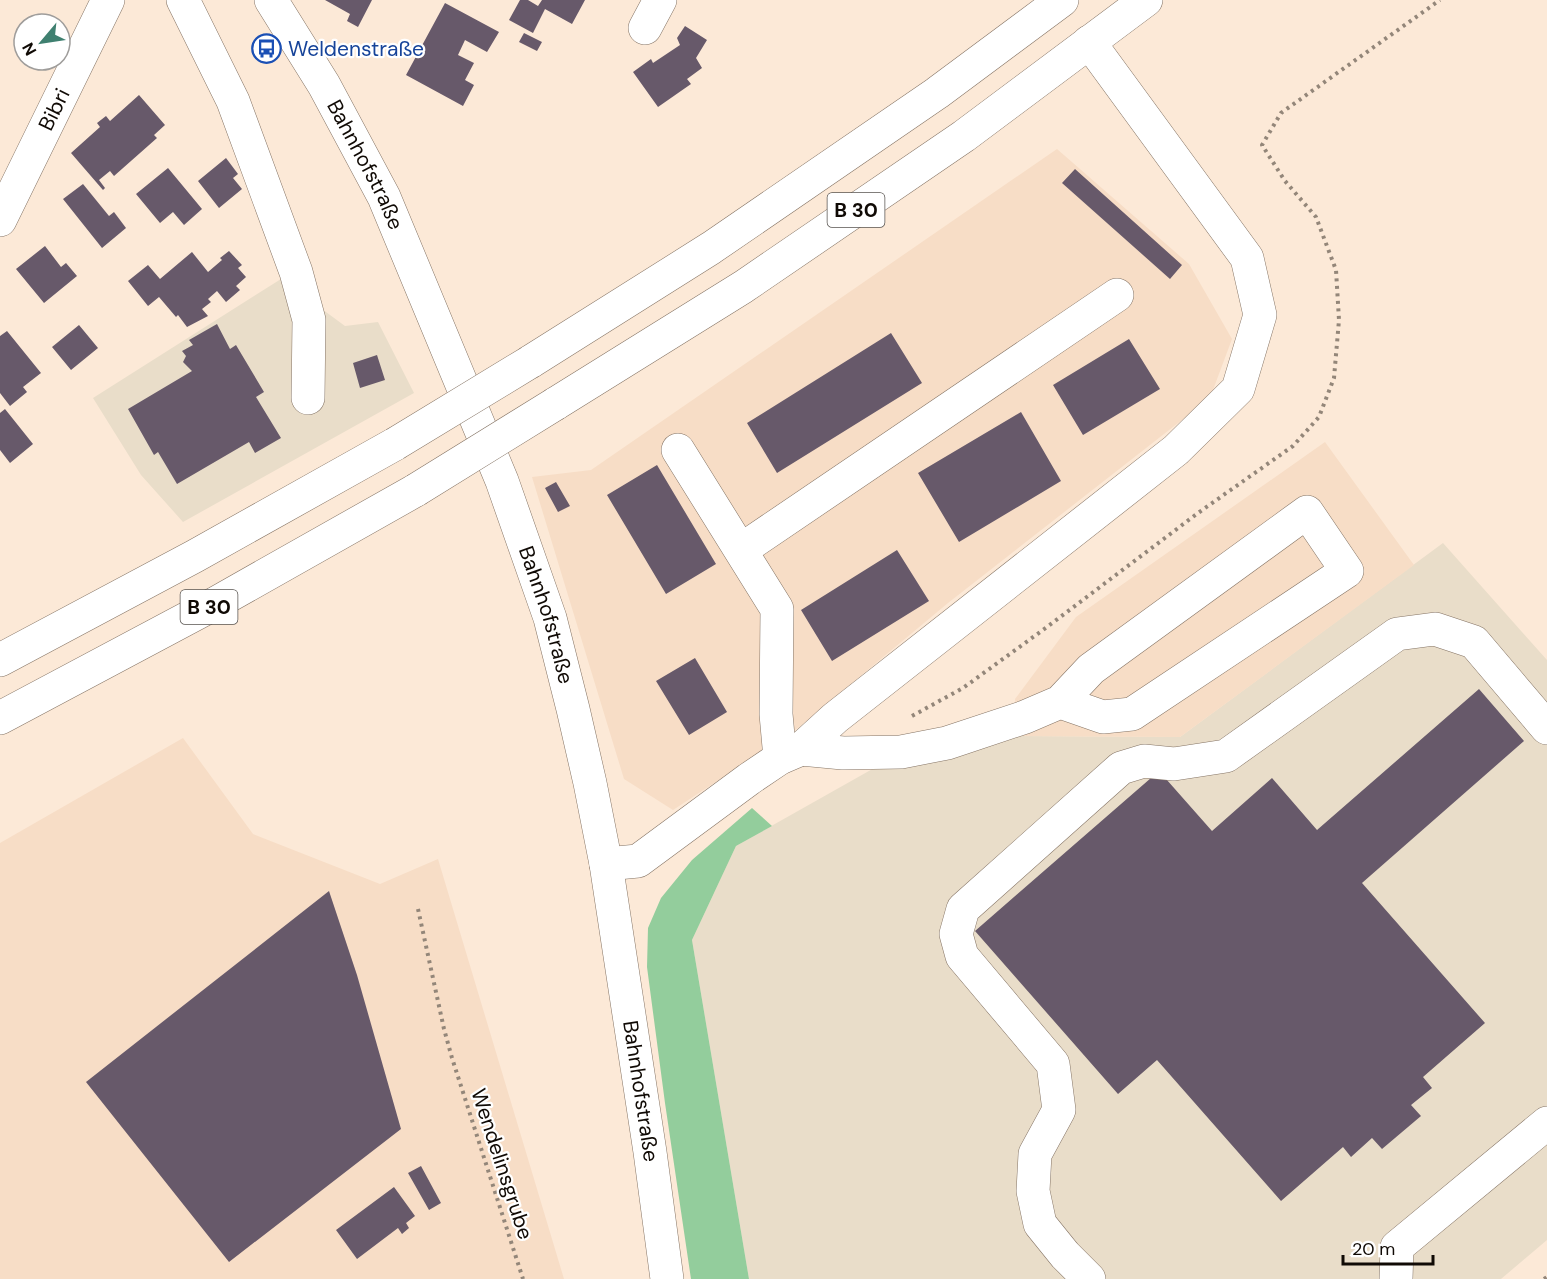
<svg xmlns="http://www.w3.org/2000/svg" width="1547" height="1279" viewBox="0 0 1547 1279" font-family="'DM Sans',sans-serif">
	<rect width="100%" height="100%" fill="#fce9d7"/>
	<path fill="#e9ddc9" d="M281,279L345,326L378,322L414,393L183,522L141,475L93,398Z
		M1443,543L1547,660V1240L1501,1279H749L692,940L736,846L876,767L1018,736L1180,737Z"/>
	<path fill="#f7ddc6" d="M1057,149L1189,264L1232,339L1210,398L948,603L798,728L673,810L624,779L532,477L591,470Z
		M1325,442L1414,565L1180,737L1018,736L1015,699L1076,617Z
		M183,738L253,834L380,884L438,859L564,1279H0V843Z"/>
	<path fill="#93cd9c" d="M752,808L772,826L736,846L692,940L749,1279H691L665,1103L647,967L648,928L661,898L692,860Z"/>
	<path fill="#67596a" d="M325,0H372L358,27L347,21L350,14Z
		M520,0H528L538,6L542,0H585L572,24L545,9L533,33L509,20Z
		M445,3L499,32L487,52L465,40L458,55L474,63L465,80L474,85L463,106L406,75Z
		M685,26L707,40L696,58L702,68L687,79L691,84L658,107L633,72L651,59L653,63L680,45L677,38Z
		M524,33L542,42L537,51L519,42Z
		M139,95L165,125L154,135L157,138L114,176L110,171L99,180L105,188L103,190L71,153L100,127L97,123L106,116L110,121Z
		M226,158L238,174L233,178L242,189L219,208L198,181Z
		M168,168L202,209L184,225L173,212L160,223L136,194Z
		M1075,169L1182,265L1170,279L1062,183Z
		M83,184L109,216L114,212L126,228L102,248L63,199Z
		M45,246L61,267L66,263L77,276L44,303L16,269Z
		M229,251L242,265L238,268L246,277L236,286L240,290L226,302L217,291L208,299L211,302L202,309L208,316L187,327L178,315L176,317L159,297L148,306L128,281L148,265L160,279L192,252L208,272L222,260L220,258Z
		M217,324L230,349L236,345L264,392L256,397L281,438L255,453L249,442L177,484L158,452L154,455L128,409L192,371L183,362L186,356L182,351L193,345L189,340Z
		M79,325L98,348L71,370L52,347Z
		M7,331L41,373L23,387L27,392L10,406L0,393V336Z
		M891,333L922,383L777,473L747,423Z
		M1129,339L1160,389L1083,435L1053,385Z
		M377,355L385,380L360,388L353,363Z
		M5,409L33,444L10,463L0,450V413Z
		M1021,412L1061,481L959,542L918,473Z
		M657,465L716,564L666,594L607,495Z
		M556,482L570,506L558,512L545,488Z
		M897,550L929,601L832,661L801,610Z
		M695,658L727,712L689,735L656,681Z
		M1479,689L1524,741L1362,883L1485,1023L1423,1077L1432,1088L1411,1105L1421,1116L1382,1149L1372,1138L1351,1157L1343,1147L1281,1201L1157,1060L1118,1094L975,931L1159,771L1212,831L1272,778L1317,830Z
		M329,891L357,975L401,1129L229,1262L86,1082Z
		M421,1166L441,1203L429,1210L408,1173Z
		M394,1187L415,1216L406,1223L409,1228L402,1234L398,1228L357,1259L336,1230Z"/>
	<g fill="none" stroke-linecap="round" stroke-linejoin="round">
		<defs>
			<g id="minor">
				<path d="M183,0L233,101L296,272L309,320L308,398"/>
				<path d="M645,28L660,0"/>
				<path id="s1" d="M0,220L108,0"/>
				<path d="M678,450L777,609L776,714L780,758"/>
				<path d="M741,550L1117,295"/>
				<path d="M801,749L843,753L901,752L947,743L1025,717L1060,702L1091,669L1307,512L1347,571L1132,714L1103,717L1060,702"/>
				<path d="M606,864L638,861L749,779L780,758L801,749L835,718L1176,450L1238,389L1260,315L1247,258L1089,42"/>
				<path d="M1089,1279L1065,1255L1040,1224L1033,1191L1035,1154L1059,1110L1053,1064L962,956L956,934L963,909L1121,768L1144,761L1174,764L1226,756L1397,634L1435,629L1474,642L1547,728"/>
				<path d="M1396,1279L1397,1247L1547,1123"/>
			</g>
			<g id="major">
				<path id="s2" d="M271,0L324,85L384,197L502,481L550,618L573,709L590,783L606,864L650,1152L667,1279"/>
			</g>
			<path id="highway" d="M530,362L711,248L937,93L1062,0
				M555,404L743,287L964,136L1146,0
				M0,660L195,556L395,444
				M0,718L216,603L416,490"/>
		</defs>
		<use href="#minor" stroke="#857465" stroke-width="34"/>
		<use href="#major" stroke="#857465" stroke-width="34"/>
		<use href="#highway" stroke="#857465" stroke-width="34"/>
		<path stroke="#938679" stroke-width="4" stroke-dasharray="3 4.5" stroke-linecap="butt" d="M912,716L963,688L1047,627L1198,513L1293,446L1319,417L1334,378L1339,320L1336,270L1316,217L1285,181L1262,145L1281,113L1440,0
			M418,909L444,1029L452,1058L523,1279
			M1544,1279L1547,1277"/>
		<use href="#minor" stroke="#fff" stroke-width="33"/>
		<use href="#major" stroke="#fff" stroke-width="33"/>
		<use href="#highway" stroke="#fff" stroke-width="33"/>
		<defs>
			<path id="highway-bridge" d="M395,444L530,362
				M416,490L555,404"/>
		</defs>
		<use href="#highway-bridge" stroke="#857465" stroke-width="34" stroke-linecap="butt"/>
		<use href="#highway-bridge" stroke="#fff" stroke-width="33"/>
	</g>
	<defs>
		<symbol id="bus-ring" viewBox="-11 -11 22 22"><circle r="9.5" fill="#fff" stroke="#1a4fb4" stroke-width="1.5"/><path d="M-5-6H5V4H4V6H2V4H-2V6H-4V4H-5ZM-3.5-4V0h7V-4ZM-3.5 1.2v1.5H-2V1.2ZM2 1.2v1.5H3.5V1.2Z" fill="#1a4fb4"/></symbol>
	</defs>
	<g fill-rule="evenodd">
		<use href="#bus-ring" x="250" y="32" width="33" height="33"/>
	</g>
	<g text-anchor="middle" stroke-width="4.5" stroke-linejoin="round" paint-order="stroke">
		<g fill="#fff" stroke="#585450" stroke-width="1.5">
			<rect x="827.5" y="193" width="57" height="34" rx="4.5"/>
			<rect x="180.5" y="590" width="57" height="34" rx="4.5"/>
		</g>
		<g font-size="20" font-weight="bold" fill="#100a05">
			<text x="856" y="217">B 30</text>
			<text x="209" y="614">B 30</text>
		</g>
		<g font-size="21" fill="#164399" stroke="#fff" text-anchor="start">
			<text x="288" y="56">Weldenstraße</text>
		</g>
		<g font-size="21" fill="#100a05" stroke="#fff">
			<text dy="7" stroke="none"><textPath href="#s1" startOffset="123">Bibri</textPath></text>
			<text dy="7" stroke="none"><textPath href="#s2" startOffset="190">Bahnhofstraße</textPath></text>
			<text dy="7" stroke="none"><textPath href="#s2" startOffset="676">Bahnhofstraße</textPath></text>
			<text dy="7" stroke="none"><textPath href="#s2" startOffset="1162">Bahnhofstraße</textPath></text>
			<text transform="translate(502 1164) rotate(72)" y="7">Wendelinsgrube</text>
		</g>
	</g>
	<g transform="translate(42 42) rotate(241)"><circle r="28" fill="#ffffff" stroke="#9f9d9b" stroke-width="1.5"/>
	<path d="M0-4.5L10 22L0 15L-10 22Z" fill="#3f8070"/>
	<text y="-9" font-size="16" font-weight="bold" text-anchor="middle" fill="#100a05">N</text>
	</g>
	<path d="M1343 1255v9h90v-9" fill="none" stroke="#100a05" stroke-width="3"/>
	<text x="1352" y="1255" font-size="18" fill="#100a05" stroke="#ffffff" stroke-width="4.5" paint-order="stroke">20 m</text>
</svg>
